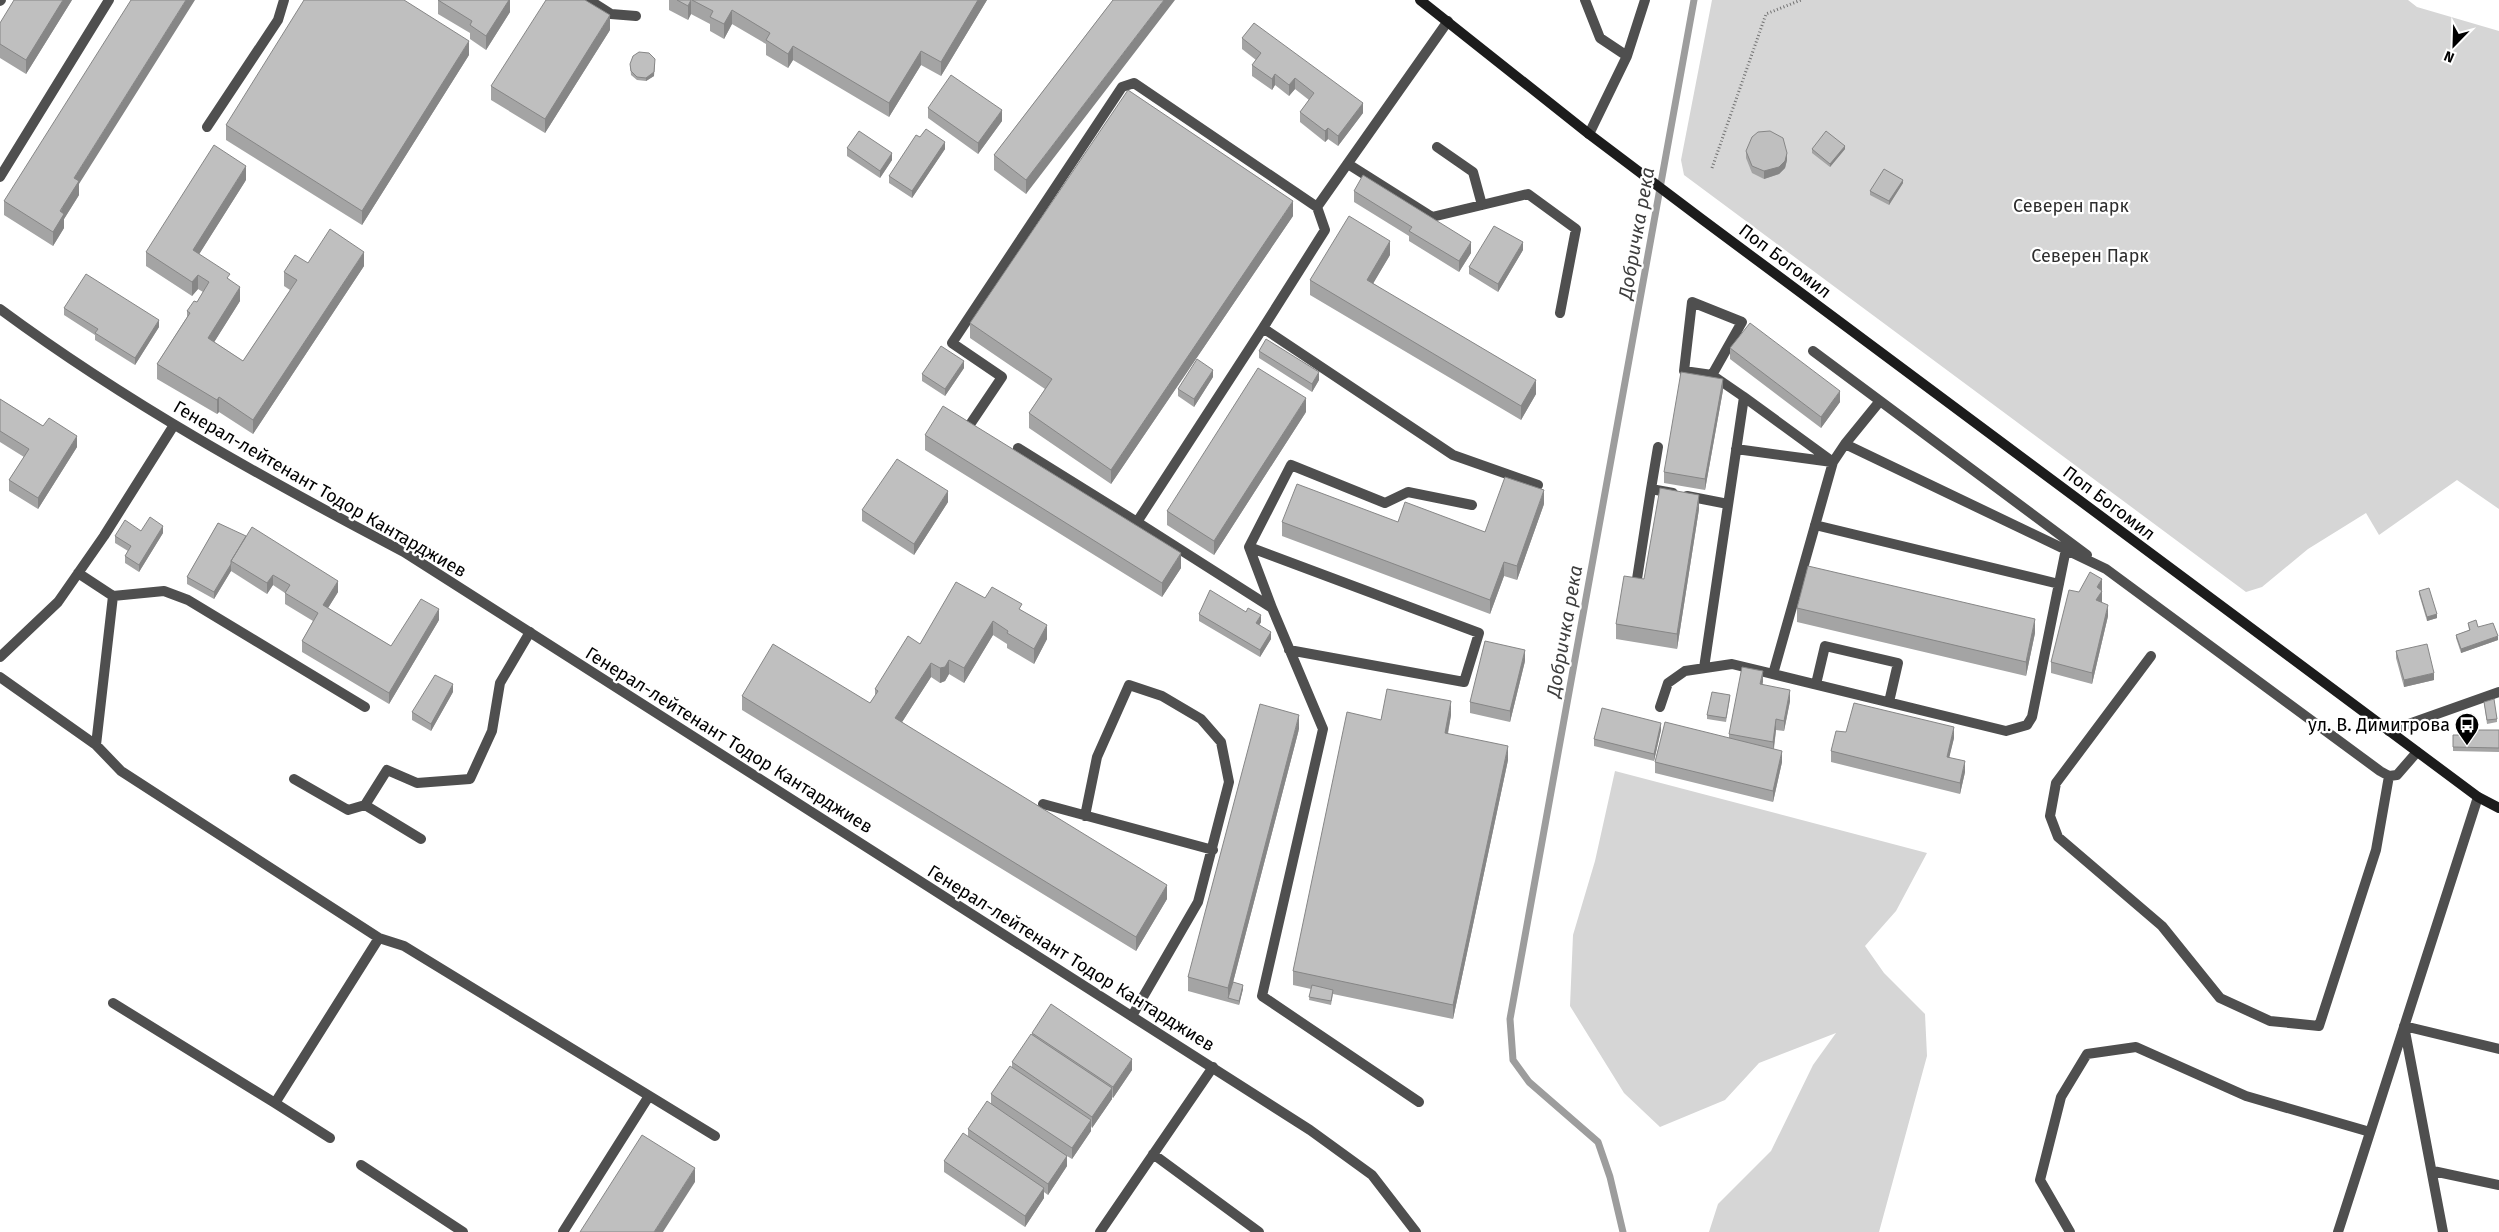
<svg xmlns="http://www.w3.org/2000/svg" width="2499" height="1232" viewBox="0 0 2499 1232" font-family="'Fira Sans',sans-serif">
	<rect width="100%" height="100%" fill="#fff"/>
	<path fill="#d6d6d6" d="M1712,0H2408L2417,7L2499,31V509L2457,480L2379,535L2366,513L2308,549L2262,587L2246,592L1684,175L1681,160Z
		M1615,771L1927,853L1896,911L1865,946L1884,973L1925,1014L1927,1056L1879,1232H1709L1718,1204L1771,1151L1813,1065L1836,1033L1759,1063L1725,1100L1660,1127L1624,1093L1570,1006L1573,935L1595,861Z"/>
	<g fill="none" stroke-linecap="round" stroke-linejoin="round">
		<path stroke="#9d9d9d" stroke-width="7" d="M1623,1232L1610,1177L1598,1142L1529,1082L1513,1060L1510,1019L1694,0"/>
		<path stroke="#717171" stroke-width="3" stroke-dasharray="1 2.5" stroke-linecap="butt" d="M1712,168L1766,14L1801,0"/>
		<path stroke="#4f4f4f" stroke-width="10" d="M589,0L611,14L636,16
			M1585,0L1600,38L1627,56
			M0,1L1,0
			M207,127L278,20L284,0
			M1589,134L1627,56L1645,0
			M1437,147L1473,172L1482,205
			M1348,164L1432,217L1528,194L1576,229L1560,313
			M1317,207L1325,230L1263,328L1453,455L1538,485
			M1813,351L2087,555
			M1712,375L1742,322L1692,302L1684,371L1712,375L1744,397
			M971,423L1002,377L952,343L1122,87L1134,83L1317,207L1448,21
			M1845,444L1880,401
			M1018,448L1137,522L1263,328
			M1736,449L1832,462
			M1651,489L1658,447
			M1687,496L1728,504
			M1137,522L1272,608L1323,729L1262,996L1419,1102
			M1815,525L2059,584
			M1249,547L1272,608
			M78,573L113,596
			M1637,579L1651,489L1673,493
			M1289,650L1464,682L1479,633L1249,547L1291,465L1385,503L1408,492L1472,505
			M2151,656L2056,783L2050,816L2058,837L2162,926L2220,998L2270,1021L2319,1026L2376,850L2389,776
			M0,657L58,602L104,536L174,425
			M1704,668L1744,397L1833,462
			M1773,674L1833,462L1845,444L2106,569L2380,771L2389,776L2397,775L2417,752
			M0,677L96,745L121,771L379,938L275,1103L330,1138
			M1816,684L1825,646L1898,663L1889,702
			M1660,707L1668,683L1685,671L1732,664L2006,731L2027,725L2032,717L2066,549
			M96,745L113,596L164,591L188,600L365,707
			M294,779L348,810L365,805
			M1043,804L1213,850
			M1085,816L1097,757L1129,685L1162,696L1201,719L1221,742L1229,782L1198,902L1132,1016
			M421,839L365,805L387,770L417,783L470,779L492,731L500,683L530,632
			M379,938L404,946L715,1136
			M113,1003L275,1103
			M1153,1154L1259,1232
			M361,1165L463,1232
			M2433,1171L2499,1185
			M563,1232L649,1096
			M1100,1232L1213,1067
			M2070,1232L2040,1180L2061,1097L2087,1054L2136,1047L2246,1096L2370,1132
			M2338,1232L2478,797
			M2443,1232L2404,1026L2499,1049"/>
		<path stroke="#4f4f4f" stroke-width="10" d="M0,177L109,0
			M0,309C127,403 265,479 404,552L1310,1130L1372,1175L1416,1232
			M2389,731L2499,692"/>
		<path stroke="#1c1c1c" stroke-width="10" d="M1420,0L1589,134L1703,220L2478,797L2499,808"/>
	</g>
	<path fill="#a4a4a4" d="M72,0L26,74L0,58V23Z
		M438,0H510V12L486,50L470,39V33L438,14Z
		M669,0H987L941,76L921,65L889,117L793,60L788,68L766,55V44L732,24L724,39L710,31V24L691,14L688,20L669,10Z
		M1113,0L1026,194L994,170V155Z
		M610,30L545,133L491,100V86Z
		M1242,38L1363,113L1338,146L1328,139L1325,142L1300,122V112L1309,100L1295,89L1289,96L1275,85L1272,90L1252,76V65L1256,60L1242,49Z
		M469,55L362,225L226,140V125Z
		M630,64L654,76L646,81L637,80L631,75Z
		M928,108L1002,121L978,154L928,118Z
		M920,137L945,149L912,198L889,183V176Z
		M847,148L892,160L880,178L847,156Z
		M1812,149H1845L1830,167L1812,153Z
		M1746,151L1787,160L1785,168L1779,174L1764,179L1752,173L1746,158Z
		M246,180L199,254L230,280L240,301L214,342L243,361L290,290L284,286V272L308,263L364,266L253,434L219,412L217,414L157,379V364L187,317V311L197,302L203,292L198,289L192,296L146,266V252Z
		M1903,183L1889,205L1870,195V191Z
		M79,184V195L64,219V228L53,246L4,215V201Z
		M1354,191L1471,253L1459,272L1409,241V236L1354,202Z
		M1293,216L1111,484L1029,428V413L1045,389L970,338V323Z
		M1523,250L1498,292L1469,274V267Z
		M1390,255L1373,283L1536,394L1521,420L1310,295V280Z
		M64,308L159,327L135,365L95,340V335L64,315Z
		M1730,348L1840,402L1821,428L1730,359Z
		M1259,351L1319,380L1312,392L1259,358Z
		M964,368L945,396L922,381V374Z
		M1213,377L1194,407L1178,396V389Z
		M1723,390L1705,490L1664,483V472Z
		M0,399L43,426L77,447L38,509L9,491V480L24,457L0,442Z
		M1306,412L1214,555L1167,525V511Z
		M925,435L1181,568L1162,597L925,450Z
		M948,502L914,555L862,521V510Z
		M1544,504L1517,580L1504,576L1490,614L1282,536V522H1398L1485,532Z
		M1699,509L1677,649L1616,639V624L1644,579Z
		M218,523L338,592L328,608L391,646L439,620L389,704L302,652V641L313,621L285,604V593L273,585L267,594L231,571L214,599L187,584V577Z
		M141,531L163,533L139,572L125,563V556L128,551L115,543V536Z
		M2102,590V603L2108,616L2092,684L2051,673V662L2079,592Z
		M2419,591L2437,618L2427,621L2419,594Z
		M985,598L1022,611L1047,639L1034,664L1007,648V644L993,635L964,683L949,674L945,681L940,683L931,677L902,722L1167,899L1136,951L742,710V696L870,703L875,696V689L920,644Z
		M1797,608L2035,633L2026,676L1797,622Z
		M1199,614L1261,622L1259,625L1271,639L1260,657L1199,621Z
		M2468,623L2478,627L2498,640L2461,653L2456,638V635L2469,630Z
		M2396,651L2434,680L2404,687L2396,658Z
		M1525,661L1510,722L1470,713V702Z
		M1763,682L1762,685L1790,701L1784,731L1776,730L1774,749L1782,762L1773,802L1655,773V762L1729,738V734Z
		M453,692L431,731L412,720V712Z
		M1730,698L1726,722L1707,719V715Z
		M2484,702L2497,719V722L2487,724Z
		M1451,715L1448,734L1508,760L1453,1019L1333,994L1331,1005L1309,1000L1311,989L1293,985V971L1381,720Z
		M1299,729L1233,982L1243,989L1239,1005L1188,991V977Z
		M1661,730L1654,761L1594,746V739Z
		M2478,730H2499V752L2453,751V735H2467Z
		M1846,732L1954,738L1949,757L1965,772L1960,794L1831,762V751Z
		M1032,1033L1132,1070L1113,1098L1112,1097V1099L1092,1128L1091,1126V1131L1072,1159L1067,1156V1166L1048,1195L1044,1192V1198L1025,1227L944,1172V1161L968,1136V1129L991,1104V1094L1012,1067V1062L1032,1035Z"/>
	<path fill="#868686" d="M63,0H72L26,74V60Z
		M186,0H195L79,184V195L64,219V228L53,246V232L74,178Z
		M509,0H510V12L486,50V36Z
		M691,0V14L688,20V6Z
		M978,0H987L941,76V62Z
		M1164,0H1175L1026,194V180Z
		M732,10V24L724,39V24Z
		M610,15V30L545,133V119Z
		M469,41V55L362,225V211Z
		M793,46V60L788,68V54Z
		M921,51V65L889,117V103Z
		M655,63L654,76L646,81V78Z
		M1275,74V85L1272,90V79Z
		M1295,78V89L1289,96V85Z
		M1363,103V113L1338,146V136Z
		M1002,110V121L978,154V143Z
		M1328,128V139L1325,142V131Z
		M945,142V149L912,198V191Z
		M1845,146V149L1830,167V164Z
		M892,153V160L880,178V171Z
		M1787,153V160L1785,168L1779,174L1764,179V171Z
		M246,166V180L193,264V250Z
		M1903,180V183L1889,205V201Z
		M1293,201V216L1111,484V470Z
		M1390,241V255L1367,294V280Z
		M1471,242V253L1459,272V261Z
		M1523,242V250L1498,292V284Z
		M364,252V266L253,434V420Z
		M198,275V289L192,296V282Z
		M240,287V301L208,352V338Z
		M159,320V327L135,365V358Z
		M964,361V368L945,396V389Z
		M1213,370V377L1194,407V399Z
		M1319,372V380L1312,392V384Z
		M1723,379V390L1705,490V479Z
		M1536,380V394L1521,420V406Z
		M1840,391V402L1821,428V417Z
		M219,397V412L217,414V400Z
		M1306,398V412L1214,555V541Z
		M77,436V447L38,509V498Z
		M1544,490V504L1517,580V566Z
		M948,491V502L914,555V544Z
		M1699,495V509L1677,649V634Z
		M163,526V533L139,572V565Z
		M1181,553V568L1162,597V583Z
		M1504,562V576L1490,614V600Z
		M231,564V571L214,599V592Z
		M273,575V585L267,594V583Z
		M2102,579V590L2097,598V587Z
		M338,581V592L323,616V605Z
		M2102,591V602L2096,611V600Z
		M2108,605V616L2092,684V673Z
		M439,609V620L389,704V693Z
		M2437,614V618L2427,621V617Z
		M1261,615V622L1256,631V623Z
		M2035,619V633L2026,676V662Z
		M993,621V635L964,683V668Z
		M1047,625V639L1034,664V649Z
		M1271,632V639L1260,657V650Z
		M2498,636V640L2461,653V649Z
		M1525,650V661L1510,722V711Z
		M949,660V674L945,681L940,683V668Z
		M931,663V677L895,733V718Z
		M1763,671V682L1760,695V684Z
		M2434,673V680L2404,687V680Z
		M453,684V692L431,731V724Z
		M1790,690V701L1784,731V721Z
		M1451,701V715L1445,747V733Z
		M1299,715V729L1229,998H1228V988Z
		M1776,719V730L1773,753V742Z
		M1661,723V730L1654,761V754Z
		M1954,727V738L1947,767V757Z
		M1508,746V760L1453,1019V1005Z
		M1782,751V762L1773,802V791Z
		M1965,761V772L1960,794V783Z
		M1167,885V899L1136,951V937Z
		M1243,985V989L1239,1005V1001Z
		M1132,1059V1070L1113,1098V1087Z
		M1112,1088V1099L1092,1128V1117Z
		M1091,1120V1131L1072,1159V1148Z
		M1067,1156V1166L1048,1195V1184Z
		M695,1168V1182L663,1232H654Z
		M1044,1188V1198L1025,1227V1216Z"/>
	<path fill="#bfbfbf" stroke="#868686" d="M14,0H63L26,60L0,44V23Z
		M131,0H186L74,178L79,181L60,211L64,214L53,232L4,201Z
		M304,0H404L469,41L362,211L226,125Z
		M438,0H509L486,36L470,25L472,21Z
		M546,0H585L610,15L545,119L491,86Z
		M677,0H691L688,6Z
		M692,0H978L941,62L921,51L889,103L793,46L788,54L766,40L770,33L732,10L724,24L710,17L713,11Z
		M1113,0H1164L1026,180L994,155Z
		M1254,23L1363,103L1338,136L1328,128L1325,131L1300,112L1314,93L1295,78L1289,85L1275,74L1272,79L1252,65L1261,53L1242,38Z
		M639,52L649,53L655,59L654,72L646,78L637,77L631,71L630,64L633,56Z
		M951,75L1002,110L978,143L928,108Z
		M1128,90L1293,201L1111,470L1029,413L1052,379L970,323Z
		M926,129L945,142L912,191L889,176L916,135L920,137Z
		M859,131L892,153L880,171L847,148Z
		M1770,131L1783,138L1787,153L1785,161L1779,167L1764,171L1752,166L1746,151L1752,137L1758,132Z
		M1826,131L1845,146L1830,164L1812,149Z
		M214,145L246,166L193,250L230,274L227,278L240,287L208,338L243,361L297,280L284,272L295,255L308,263L330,229L364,252L253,420L219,397L217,400L157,364L190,313L187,311L194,301L197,302L209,282L198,275L192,282L146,252Z
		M1884,169L1903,180L1889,201L1870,191Z
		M1363,175L1471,242L1459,261L1409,231L1412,227L1354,191Z
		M1349,216L1390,241L1367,280L1536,380L1521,406L1310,280Z
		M1494,226L1523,242L1498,284L1469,267Z
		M86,274L159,320L135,358L95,333L98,329L64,308Z
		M1750,323L1840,391L1821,417L1730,348Z
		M1266,339L1319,372L1312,384L1259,351Z
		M941,346L964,361L945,389L922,374Z
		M1197,359L1213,370L1194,399L1178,389Z
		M1258,368L1306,398L1214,541L1167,511Z
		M1681,372L1723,379L1705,479L1664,472Z
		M0,399L43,426L49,418L77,436L38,498L9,480L29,449L0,431Z
		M943,406L1181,553L1162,583L925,435Z
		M897,459L948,491L914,544L862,510Z
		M1505,477L1544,490L1517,566L1504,562L1490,600L1282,522L1297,484L1398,522L1405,502L1485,532Z
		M1660,488L1699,495L1677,634L1616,624L1624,576L1644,579Z
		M150,517L163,526L139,565L125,556L131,546L115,536L125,520L141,531Z
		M218,523L246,536L231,561V564L214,592L187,577Z
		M252,527L338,581L323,605L391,646L421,599L439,609L389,693L302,641L318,613L285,593L290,585L273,575L267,583L231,561Z
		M1808,566L2035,619L2026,662L1797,608Z
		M2090,572L2102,579L2097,587L2102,591L2096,600L2108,605L2092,673L2051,662L2069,590L2079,592Z
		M956,582L985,598L992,587L1022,604L1019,609L1047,625L1034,649L1007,633L1008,631L993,621L964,668L949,660L945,667L940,668L931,663L895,718L1167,885L1136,937L742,696L773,644L870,703L878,691L875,689L908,636L920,644Z
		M2429,588L2437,614L2427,617L2419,591Z
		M1210,590L1246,612L1248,608L1261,615L1256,623L1271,632L1260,650L1199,614Z
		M2476,620L2478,627L2493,623L2498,636L2461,649L2456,635L2470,630L2468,623Z
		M1485,641L1525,650L1510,711L1470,702Z
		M2427,644L2434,673L2404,680L2396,651Z
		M1742,667L1763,671L1760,684L1790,690L1784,721L1776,719L1773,742L1729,734Z
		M435,675L453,684L431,724L412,712Z
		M1387,689L1451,701L1445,733L1508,746L1453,1005L1293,971L1347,712L1381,720Z
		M1712,692L1730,695L1726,718L1707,715Z
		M2494,699L2497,719L2487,720L2484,702Z
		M1854,703L1954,727L1947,757L1965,761L1960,783L1831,751L1836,731L1846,732Z
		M1260,704L1299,715L1228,988L1188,977Z
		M1602,708L1661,723L1654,754L1594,739Z
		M1665,722L1782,751L1773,791L1655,762Z
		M2467,726H2478V730H2499V748L2453,747V735H2467Z
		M1233,982L1243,985L1239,1001L1228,998Z
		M1312,985L1333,990L1331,1001L1309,997Z
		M1051,1004L1132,1059L1113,1087L1032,1033Z
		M1031,1034L1112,1088L1092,1117L1012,1062Z
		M1010,1066L1091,1120L1072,1148L991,1094Z
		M987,1101L1067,1156L1048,1184L968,1129Z
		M963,1133L1044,1188L1025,1216L944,1161Z
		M642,1135L695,1168L654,1232H580Z"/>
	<defs>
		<symbol id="bus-pin" viewBox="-11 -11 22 30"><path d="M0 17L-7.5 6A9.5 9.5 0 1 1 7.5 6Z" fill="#000" stroke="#fff"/><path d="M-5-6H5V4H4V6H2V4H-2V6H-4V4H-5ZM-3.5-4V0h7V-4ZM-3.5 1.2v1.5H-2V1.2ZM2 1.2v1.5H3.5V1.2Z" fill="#fff"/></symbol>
	</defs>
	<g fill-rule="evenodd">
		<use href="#bus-pin" x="2453" y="711" width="28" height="38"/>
	</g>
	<g text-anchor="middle" stroke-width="4.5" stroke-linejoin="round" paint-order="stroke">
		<g font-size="18" fill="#2d2d2d" stroke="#fff">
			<text x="2071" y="212">Северен парк</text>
			<text x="2090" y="262">Северен Парк</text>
		</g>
		<g font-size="18" fill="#000" stroke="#fff">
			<text transform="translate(1785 261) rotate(37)" y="6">Поп Богомил</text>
			<text transform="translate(320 489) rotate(30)" y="6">Генерал-лейтенант Тодор Кантарджиев</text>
			<text transform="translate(2109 503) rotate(37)" y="6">Поп Богомил</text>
			<text transform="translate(729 740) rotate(32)" y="6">Генерал-лейтенант Тодор Кантарджиев</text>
			<text transform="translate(1071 958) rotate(32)" y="6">Генерал-лейтенант Тодор Кантарджиев</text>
		</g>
		<g font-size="18" fill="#000" stroke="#fff" text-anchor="end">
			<text x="2450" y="731">ул. В. Димитрова</text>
		</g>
		<g font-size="19" font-style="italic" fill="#3e3e3e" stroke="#fff">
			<text transform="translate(1636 233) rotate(-80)" y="7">Добричка река</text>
			<text transform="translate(1564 631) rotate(-80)" y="7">Добричка река</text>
		</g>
	</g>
	<g transform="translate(2454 45) rotate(203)" stroke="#ffffff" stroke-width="4" paint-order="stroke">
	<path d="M0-4L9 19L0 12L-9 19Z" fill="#000000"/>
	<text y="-8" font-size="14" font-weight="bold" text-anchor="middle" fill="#000000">N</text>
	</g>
</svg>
